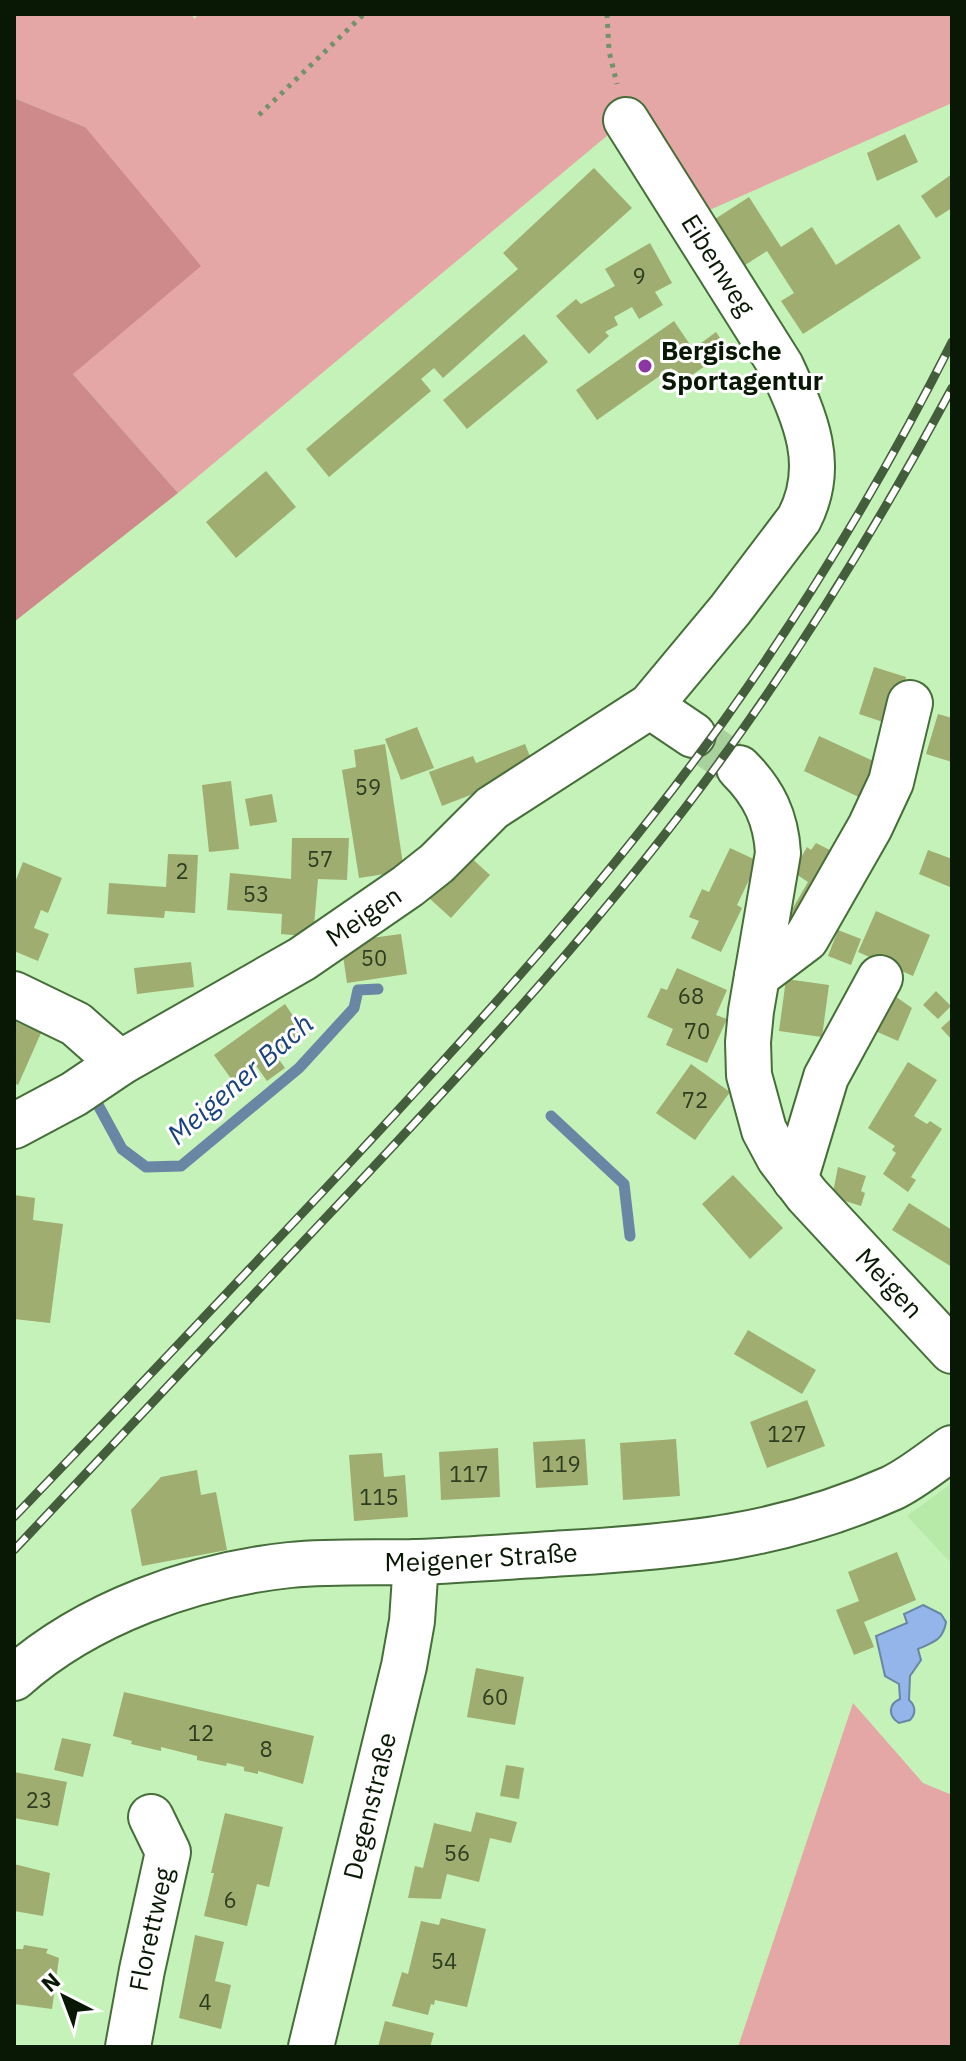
<svg xmlns="http://www.w3.org/2000/svg" width="966" height="2061" viewBox="0 0 966 2061" font-family="'IBM Plex Sans',sans-serif">
	<rect width="100%" height="100%" fill="#c5f2b8"/>
	<path fill="#b7e9a9" d="M952,1483V1564L907,1516Z"/>
	<path fill="#e5a6a6" d="M14,14H192L194,19L199,14H952V103L689,219L626,120L178,493L73,374L85,127L14,98Z
		M853,1703L923,1783L952,1795V2047H738Z"/>
	<path fill="#ce8a8a" d="M14,98L85,127L201,266L73,374L178,493L14,622Z"/>
	<path fill="#93b5e9" stroke="#6986a4" stroke-width="2" d="M923,1605L941,1614L946,1622C943,1640 934,1642 918,1649L921,1660L910,1676L909,1700C916,1706 916,1714 910,1720L899,1723C888,1716 888,1704 900,1699L899,1684L885,1676L876,1636L907,1623L904,1614Z"/>
	<g fill="none" stroke-linecap="round" stroke-linejoin="round">
		<path stroke="#6986a4" stroke-width="11" d="M97,1103L122,1149L146,1167L181,1166L299,1068L354,1008L358,990L378,989
			M551,1116L624,1184L630,1236"/>
	</g>
	<path fill="#9fad71" d="M905,134L918,162L877,181L867,153Z
		M594,168L632,208L443,378L434,368L421,379L431,391L329,477L306,449L518,269L503,253Z
		M952,174V208L936,218L921,196Z
		M749,197L781,247L812,227L836,265L899,224L921,258L803,334L781,301L794,293L767,251L742,267L712,221Z
		M650,243L672,283L655,292L663,305L639,319L632,307L614,317L618,325L605,332L609,336L589,354L556,316L576,299L581,304L615,286L605,269Z
		M674,321L693,349L716,332L728,350L682,382L671,368L597,420L576,390Z
		M524,334L548,362L467,429L443,400Z
		M266,471L296,507L236,558L206,522Z
		M874,667L906,677L892,725L859,714Z
		M938,714L952,718V762L926,754Z
		M417,727L434,768L401,780L385,739Z
		M819,736L882,765L867,801L804,771Z
		M385,744L404,871L359,878L342,770L356,767L354,750Z
		M525,744L537,774L486,789L442,806L429,772L473,756L476,763Z
		M231,781L239,849L209,852L202,785Z
		M272,794L277,822L250,826L245,799Z
		M292,838H349L347,880L318,879L313,937L281,934L282,914L227,910L230,873L291,879Z
		M816,843L830,850L834,844L847,853L803,931L786,920L808,882L793,872L807,847L811,850Z
		M730,848L758,861L737,905L742,908L721,952L691,938L699,921L689,917L702,889L709,892Z
		M928,850L952,859L950,887L919,874Z
		M168,854L198,855L195,913L165,911L164,918L107,914L109,883L166,887Z
		M467,854L490,875L451,918L429,898Z
		M23,862L62,878L48,913L41,910L34,928L49,934L38,961L14,951V885Z
		M876,911L930,935L913,976L858,952Z
		M838,930L861,939L851,965L828,956Z
		M401,934L407,974L347,983L341,942Z
		M191,962L194,987L137,994L134,968Z
		M677,968L727,990L716,1015L727,1019L707,1063L666,1045L673,1029L647,1017L661,988L667,990Z
		M786,979L829,985L822,1037L779,1031Z
		M885,989L912,1008L898,1041L864,1026Z
		M936,991L951,1006L938,1019L923,1005Z
		M285,1004L304,1032L275,1054L285,1068L267,1081L255,1064L232,1080L214,1055Z
		M952,1018V1040L941,1028Z
		M14,1021L41,1033L18,1085L14,1083Z
		M908,1062L937,1080L914,1116L927,1124L930,1121L942,1129L911,1177L916,1180L908,1192L883,1174L896,1153L892,1150L895,1146L868,1128Z
		M691,1064L730,1092L695,1140L656,1113Z
		M838,1167L866,1176L861,1191L865,1193L861,1206L832,1197Z
		M733,1175L783,1228L750,1259L702,1204Z
		M14,1195L35,1198L33,1220L63,1224L50,1323L14,1319Z
		M909,1203L952,1230V1267L892,1230Z
		M748,1330L816,1370L802,1394L734,1354Z
		M807,1400L825,1446L767,1468L750,1422Z
		M585,1439L588,1485L536,1488L533,1442Z
		M676,1439L680,1496L623,1500L620,1443Z
		M498,1448L500,1497L441,1500L439,1452Z
		M382,1453L384,1477L405,1475L408,1517L354,1521L349,1455Z
		M197,1470L201,1495L216,1492L227,1550L142,1566L131,1510L161,1477Z
		M897,1552L916,1600L864,1622L874,1647L854,1655L836,1610L859,1601L848,1572Z
		M476,1668L524,1677L515,1725L467,1717Z
		M124,1692L314,1736L303,1784L258,1771V1774L244,1771V1767L227,1763L226,1766L211,1763L197,1760V1756L161,1747V1751L131,1744L132,1741L113,1736Z
		M62,1738L91,1744L83,1777L54,1770Z
		M506,1765L524,1768L519,1799L500,1796Z
		M14,1772L67,1782L58,1826L14,1818Z
		M476,1812L517,1822L511,1843L490,1838L479,1882L447,1874L441,1899L408,1898L415,1866L423,1868L434,1823L471,1832Z
		M225,1813L283,1827L269,1887L257,1884L247,1926L204,1916L214,1873H211Z
		M14,1864L50,1873L43,1916L14,1911Z
		M441,1918L486,1929L467,2007L435,2000L434,2005L431,2004L428,2015L392,2006L402,1972L408,1974L421,1921L439,1925Z
		M195,1935L224,1942L215,1981L231,1985L221,2029L179,2018Z
		M24,1945L48,1949L46,1953L59,1958L52,2009L14,2004V1949H23Z
		M385,2021L434,2033L430,2047H378Z"/>
	<g fill="none" stroke-linecap="round" stroke-linejoin="round">
		<path stroke="#a9d19d" stroke-width="44" stroke-dasharray="44 22" stroke-linecap="butt" d="M693,735L739,768"/>
		<defs>
			<g id="minor">
				<path d="M650,706L693,735"/>
				<path id="s1" d="M739,768C764,793 776,818 778,853L751,1011L748,1042L749,1075L764,1130L779,1158L807,1195L952,1351"/>
				<path d="M757,976L806,939L870,827L891,782L910,703"/>
				<path d="M14,994L76,1024L120,1063"/>
				<path id="s2" d="M14,1126L74,1094L120,1063L302,959L408,886L437,863L492,808L650,706L730,610L799,519C827,465 805,418 781,366L626,120"/>
				<path d="M795,1180L826,1077L880,978"/>
				<path id="s3" d="M14,1678C87,1613 194,1575 290,1565C332,1561 374,1563 417,1562C467,1560 518,1556 568,1553C685,1546 782,1537 892,1488C913,1478 933,1461 952,1448"/>
				<path id="s4" d="M128,2047L142,1970L168,1852L151,1817"/>
				<path id="s5" d="M311,2047L404,1666L412,1621L416,1562"/>
			</g>
		</defs>
		<use href="#minor" stroke="#466d3a" stroke-width="48"/>
		<path stroke="#729369" stroke-width="5" stroke-dasharray="4 6" stroke-linecap="butt" d="M607,14L609,51L617,84
			M259,115L364,14"/>
		<use href="#minor" stroke="#fff" stroke-width="44"/>
		<defs>
			<path id="rail" d="M14,1517C119,1408 223,1297 327,1187C467,1037 605,886 725,719C810,600 886,473 952,342
				M14,1550C116,1442 217,1333 318,1226C453,1083 587,940 704,783C797,658 878,525 952,388"/>
		</defs>
		<use href="#rail" stroke="#445d3d" stroke-width="9"/>
		<use href="#rail" stroke="#fff" stroke-width="6" stroke-dasharray="18" stroke-linecap="butt"/>
	</g>
	<circle fill="#8d36a3" stroke="#fff" stroke-width="3" cx="645" cy="366" r="8"/>
	<g text-anchor="middle" stroke-width="6" stroke-linejoin="round" paint-order="stroke">
		<g font-size="22" fill="#2e3d1f">
			<text x="639" y="284">9</text>
			<text x="368" y="795">59</text>
			<text x="320" y="867">57</text>
			<text x="182" y="879">2</text>
			<text x="256" y="902">53</text>
			<text x="374" y="966">50</text>
			<text x="691" y="1004">68</text>
			<text x="697" y="1039">70</text>
			<text x="695" y="1108">72</text>
			<text x="787" y="1442">127</text>
			<text x="561" y="1472">119</text>
			<text x="469" y="1482">117</text>
			<text x="379" y="1505">115</text>
			<text x="495" y="1705">60</text>
			<text x="201" y="1741">12</text>
			<text x="266" y="1757">8</text>
			<text x="39" y="1808">23</text>
			<text x="457" y="1861">56</text>
			<text x="230" y="1908">6</text>
			<text x="444" y="1969">54</text>
			<text x="205" y="2010">4</text>
		</g>
		<g font-size="26" fill="#081804" stroke="#fff">
			<text transform="translate(718 265) rotate(58)" y="9">Eibenweg</text>
			<text dy="9" stroke="none"><textPath href="#s2" startOffset="408">Meigen</textPath></text>
			<text dy="9" stroke="none"><textPath href="#s1" startOffset="576">Meigen</textPath></text>
			<text dy="9" stroke="none"><textPath href="#s3" startOffset="494">Meigener Straße</textPath></text>
			<text dy="9" stroke="none"><textPath href="#s5" startOffset="248">Degenstraße</textPath></text>
			<text dy="9" stroke="none"><textPath href="#s4" startOffset="120">Florettweg</textPath></text>
		</g>
		<g font-size="26" font-weight="bold" fill="#081804" stroke="#fff" text-anchor="start">
			<text x="661" y="360">Bergische<tspan x="661" dy="30">Sportagentur</tspan></text>
		</g>
		<g font-size="28" font-style="italic" fill="#19427f" stroke="#fff">
			<text transform="translate(240 1079) rotate(-41)" y="10">Meigener Bach</text>
		</g>
	</g>
	<rect width="966" height="2061" fill="none" stroke="#081804" stroke-width="32"/>
	<g transform="translate(64 1997) rotate(318)" stroke="#ffffff" stroke-width="6" paint-order="stroke">
	<path d="M0-6L14 30L0 20L-14 30Z" fill="#081804"/>
	<text y="-12" font-size="22" font-weight="bold" text-anchor="middle" fill="#081804">N</text>
	</g>
</svg>
